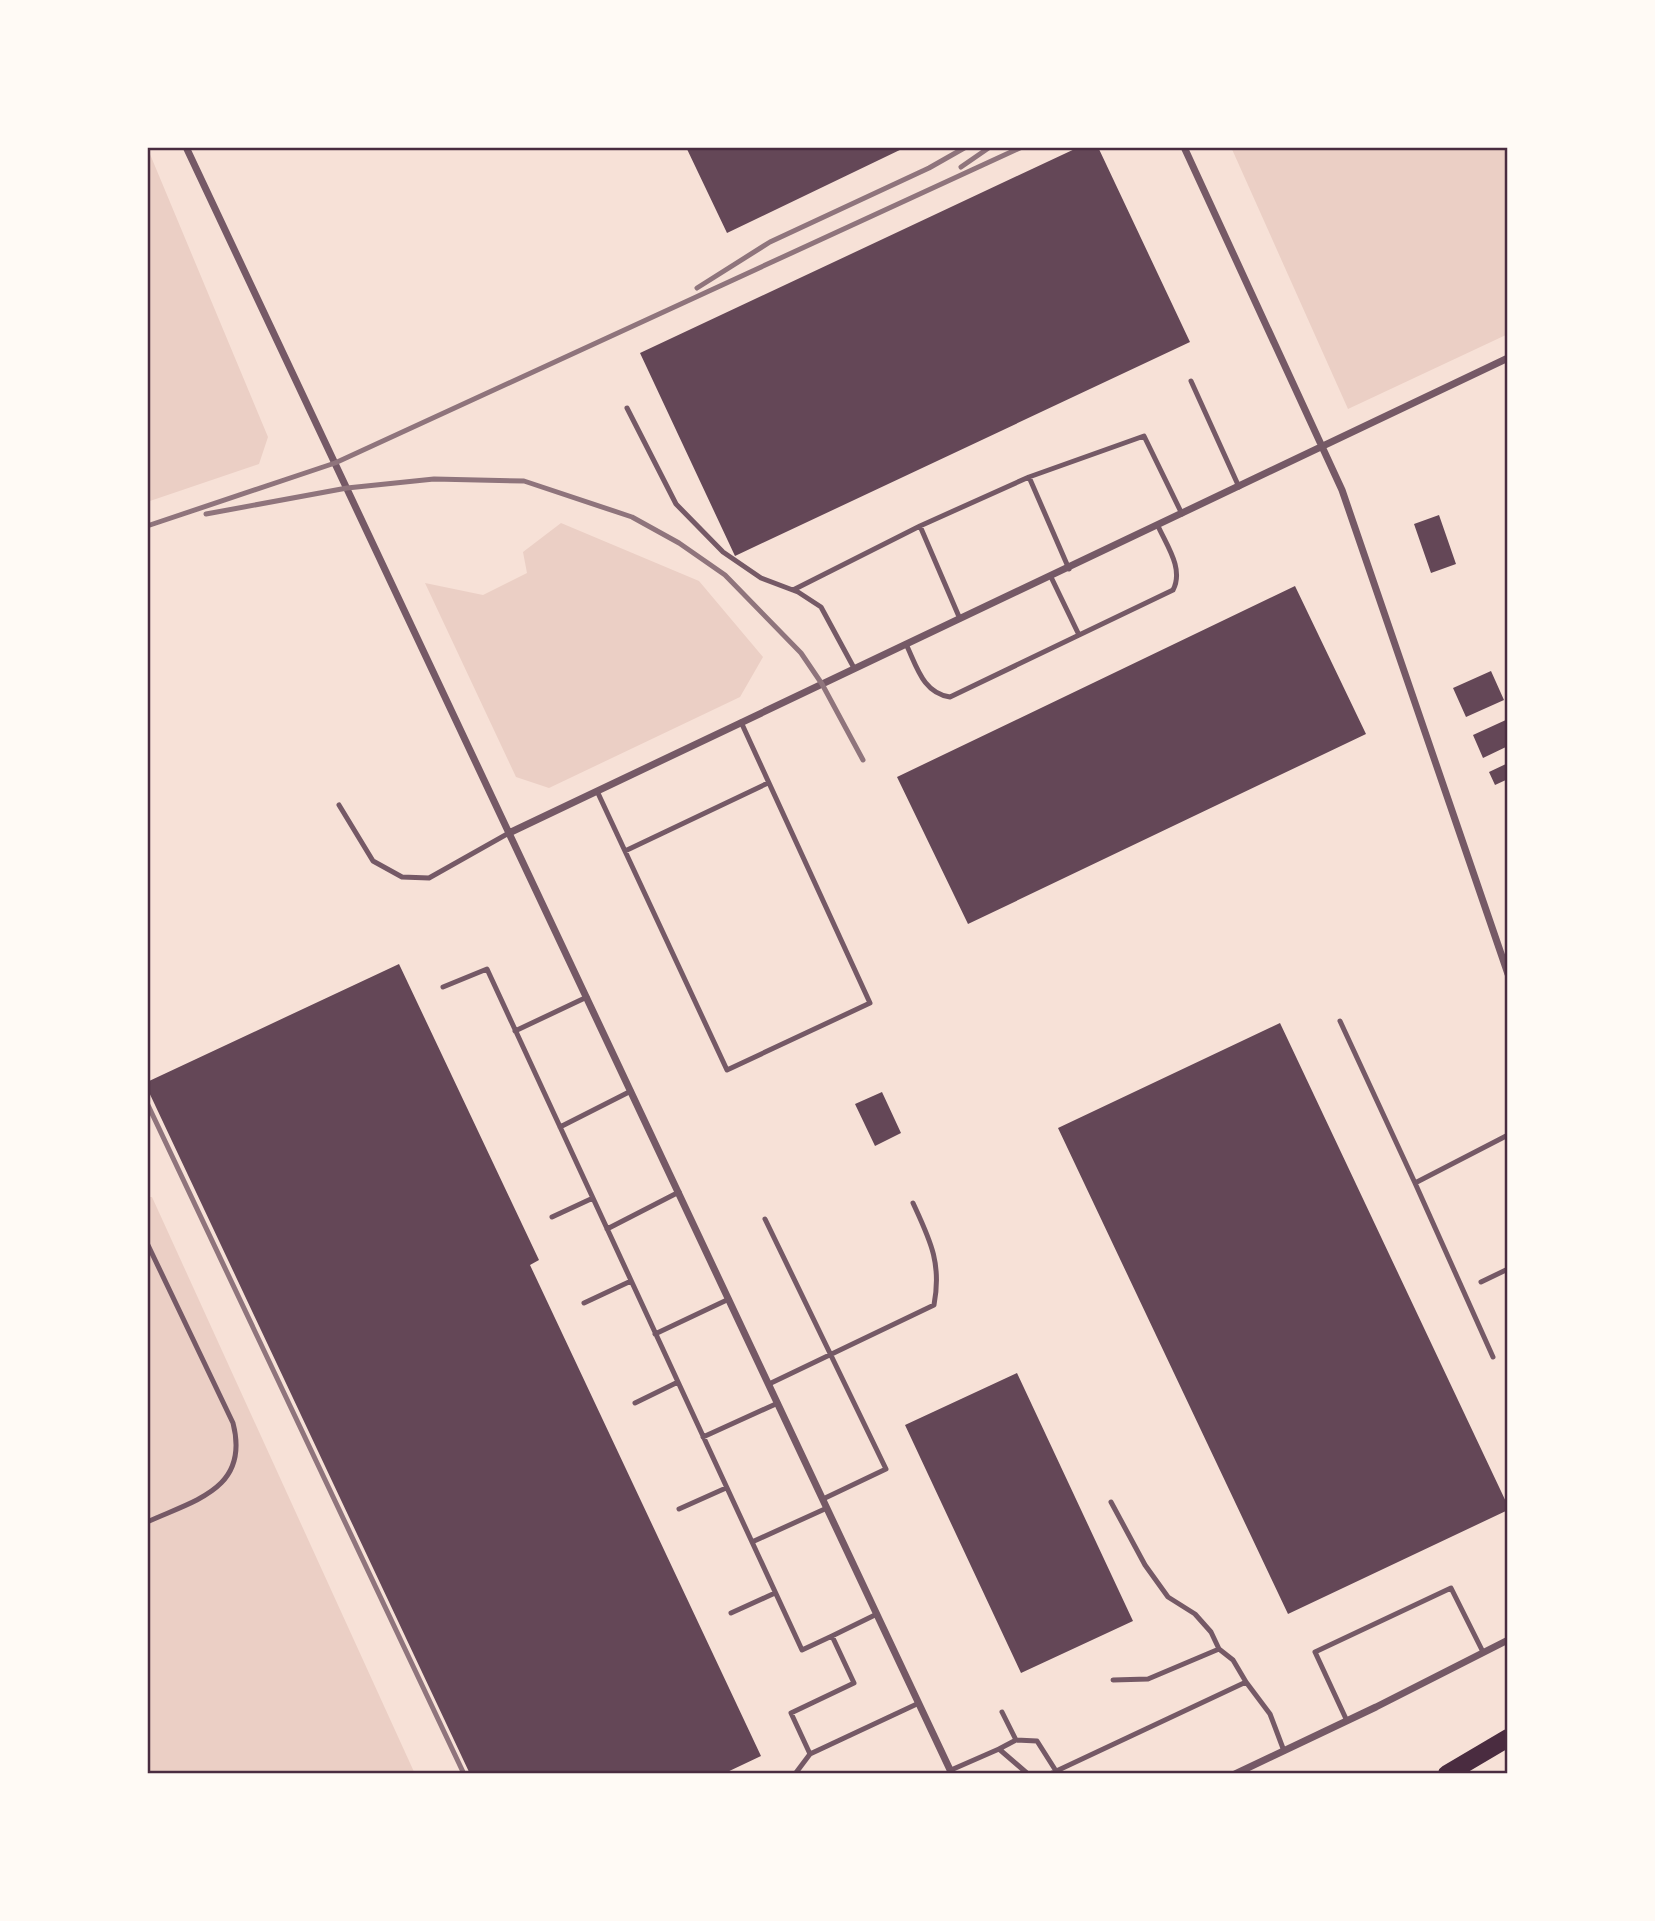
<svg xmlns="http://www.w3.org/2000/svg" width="1655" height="1921" viewBox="0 0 1655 1921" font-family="Lora,serif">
	<rect width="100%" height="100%" fill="#f7e1d7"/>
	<path fill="#ebcfc5" d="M147,147L268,437L259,464L147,502Z
		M1231,147H1508V334L1348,409Z
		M561,523L699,581L763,657L740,697L549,788L516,777L425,583L483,595L527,573L523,552Z
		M147,1197H152L415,1774H147Z"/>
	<path fill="#644757" d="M686,147H906L727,233Z
		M1079,147H1098L1190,342L735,556L640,353Z
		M1439,515L1456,564L1431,573L1414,524Z
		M1295,586L1366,734L968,924L897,777Z
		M1491,671L1504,700L1466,717L1453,688Z
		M1508,719V746L1483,758L1473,735Z
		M1508,763V779L1495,785L1489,772Z
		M399,964L539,1260L530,1265L761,1756L723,1774H470L147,1088V1082Z
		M1280,1023L1508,1506V1510L1288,1614L1058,1128Z
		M882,1092L901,1133L875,1146L855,1104Z
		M1017,1373L1133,1621L1021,1673L905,1425Z"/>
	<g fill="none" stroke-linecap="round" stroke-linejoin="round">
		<path stroke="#755966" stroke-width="5" d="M1191,381L1239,487
			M627,408L676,504L723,552L761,578L798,592L821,607L854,668
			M1029,477L1069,569
			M920,526L960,619
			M1051,577L1079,635
			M793,590L920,526L1029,477L1144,436L1182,514
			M906,644C917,667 923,693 950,697L1173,590C1184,569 1167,546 1158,526
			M597,791L727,1070L870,1003L741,722
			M339,805L373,861L402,877L429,878L509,833
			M625,851L768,783
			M443,987L487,969L802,1650L832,1636L854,1683L791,1713L810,1754
			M1340,1021L1415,1183
			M515,1031L587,997
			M560,1127L631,1091
			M552,1217L593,1198
			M765,1219L886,1469L823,1499
			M607,1229L679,1192
			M147,1243L233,1423C250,1489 195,1500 147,1522
			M1481,1282L1508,1269
			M584,1303L631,1281
			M655,1334L729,1299
			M1493,1357L1415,1183L1508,1135
			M769,1384L934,1305C942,1263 930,1240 913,1203
			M635,1403L678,1382
			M703,1437L778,1403
			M1111,1502L1145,1565L1168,1597L1195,1614L1211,1632L1219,1649
			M679,1509L726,1488
			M752,1542L827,1508
			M731,1613L775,1593
			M832,1636L877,1614
			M1113,1680L1148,1679L1219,1649L1233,1660L1246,1682
			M1347,1721L1315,1652L1451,1588L1483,1652
			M1016,1740L1037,1741L1056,1771
			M999,1749L1016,1740L1002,1712
			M951,1770L999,1749L1028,1774
			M795,1774L810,1754L919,1703
			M1050,1774L1246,1682L1270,1714L1284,1751"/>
		<path stroke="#755966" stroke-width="7" d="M186,147L952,1774
			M1184,147L1342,490L1508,974
			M509,833L1508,358
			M1235,1774L1376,1707L1508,1640"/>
		<path stroke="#4a2c40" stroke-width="18" d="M1447,1774L1508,1738"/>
		<path stroke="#8f747c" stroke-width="5" d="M961,167L990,147
			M697,288L770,242L929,168L966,147
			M206,514L347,488L434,479L524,481L632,517L679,543L725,575L801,653L822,684L863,760
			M147,526L335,463L1022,147
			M147,1103L464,1774"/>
	</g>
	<rect width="1655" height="1921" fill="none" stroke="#fffaf5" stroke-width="298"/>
	<rect x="149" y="149" width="1357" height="1623" fill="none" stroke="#4a2c40" stroke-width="2.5"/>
</svg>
